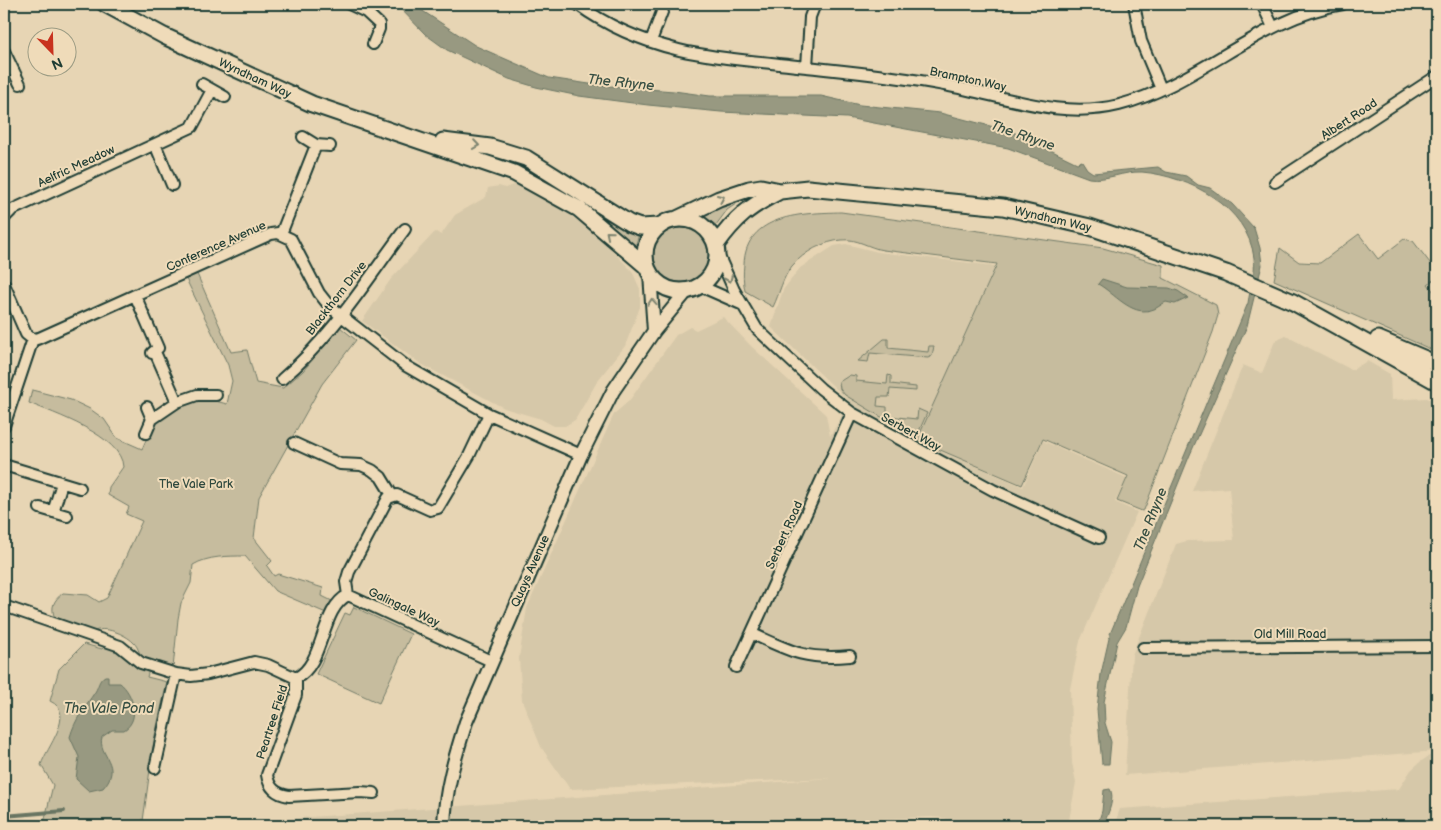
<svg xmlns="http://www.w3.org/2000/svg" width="1441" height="830" viewBox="0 0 1441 830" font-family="'Balsamiq Sans',sans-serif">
	<rect width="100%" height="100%" fill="#e7d5b4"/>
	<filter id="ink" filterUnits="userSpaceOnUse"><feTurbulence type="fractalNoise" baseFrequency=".02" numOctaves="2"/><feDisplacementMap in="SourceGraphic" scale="10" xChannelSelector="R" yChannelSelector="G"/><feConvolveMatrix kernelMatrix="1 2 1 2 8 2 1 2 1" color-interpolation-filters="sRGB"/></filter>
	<g filter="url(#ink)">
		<path fill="#d6c8a9" d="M519,183L540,193L597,235L632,271L640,289V307L625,346L598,380L575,420L565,426H554L541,419L504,408L421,364L362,321L391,279L434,233L436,232L441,235L455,215L486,197L488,188L499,186L505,188Z
			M846,244L878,252L996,266L917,440L1023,487L1043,441L1127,478L1115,502L1137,512L1080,641L1070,689L1072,763L1076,782L1068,826H968L944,818L931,817L691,826H192L831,778L570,789L541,747L522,700L519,658L527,608L614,414L629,401L676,335L690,327L696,330L723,317L751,346L826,415L830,436L850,402L771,327L783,290L800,268L834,246Z
			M1286,336L1352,370L1367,361L1390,374L1391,400L1427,398L1437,403V751L1125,775L1132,655L1176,544L1187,541L1234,540L1229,488L1192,491L1243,365L1262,373L1275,341Z
			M1437,755V826H1114L1120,809L1399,789L1411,770L1420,762L1429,756Z"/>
		<path fill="#c6bc9e" stroke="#727c69" d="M748,196L727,210L716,225L703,216L724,204Z
			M595,212L624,229L639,234L635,247Z
			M841,212L1103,248L1163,265V278L1216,305L1218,315L1213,332L1144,510L1142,511L1117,501L1128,476L1043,439L1022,485L917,440L997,264C959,259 921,255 883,250C869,248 857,238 842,240C824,241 804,252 792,266C782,278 780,293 773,307L745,291C743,282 743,273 744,264C746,214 803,213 841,212Z
			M654 255a27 27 0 1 1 54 0a27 27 0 1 1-54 0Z
			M1359,234L1378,259L1404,239L1413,241L1437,272V277L1428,284L1437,296V352L1274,280L1280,248L1299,262L1320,263Z
			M197,274L231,352L247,350L256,383L283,388L303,371L340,327L356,340L322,384L259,497L254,538L272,561L267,566L274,576L278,574L323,588L322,596L332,601L326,613L275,591L245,556C228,556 208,556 193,565L191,583L181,603L178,619L173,668C165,666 154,666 146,661C138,656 140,648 133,642C125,634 104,625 93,632L55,618C50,607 54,600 63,593L88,595L99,602L107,598L142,521L126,514L129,507L108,495L109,487L123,467C122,436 53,413 29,403L32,390L71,400L90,409L104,419L117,438L142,449L153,424L165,412L192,400L208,399L227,404L232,381L228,365L186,279Z
			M884,339H888V348L928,352L929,346H934L932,356L928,358L870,353L868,362L858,361Z
			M850,375L856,376V381L887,384L888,375L891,376V384L916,387V391L890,389L889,397H878L877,406L887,407V416L917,419L918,409L927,413L916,438L845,395L840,389L839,382Z
			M354,607L411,634L379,703L316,674L345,613L350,615Z
			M84,644L102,649L106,645L121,650L149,670L147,677L167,682L154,740L143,821L68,826L44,823L53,785L41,765C46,748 77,713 50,701L59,669Z"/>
		<path fill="#989981" stroke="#687462" d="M396,4H412L476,46L549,78L596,85L674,91L710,96H821L860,105L940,113L1013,132L1077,163L1082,161L1087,169L1093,173L1158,167L1166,172L1186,176L1198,185L1210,188L1232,204L1254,228L1260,248L1262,265L1247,326L1189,457L1137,586L1126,627L1117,642L1104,702L1105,723L1111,742L1109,764H1102L1097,709L1101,674L1110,634L1248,303C1250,289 1256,272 1254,258C1248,207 1189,176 1142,172C1123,171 1107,181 1089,178L1008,148L847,118L721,112L648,105L579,96L536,87L509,79L447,50L425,34Z
			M1102,279L1127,287L1169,288L1178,291L1188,298L1175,304L1166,302C1161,304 1157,309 1151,310C1131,316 1114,293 1098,284Z
			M105,676H108V683H120C133,693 141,720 124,730H112L102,737C97,755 124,765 103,788L89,791L76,779L79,757L70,737C75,719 85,707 95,692C99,686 98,680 105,676Z
			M1110,789C1115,797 1109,812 1105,821L1109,826H1097L1102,811L1104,790Z"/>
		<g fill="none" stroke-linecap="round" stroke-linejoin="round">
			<path stroke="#687462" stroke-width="4" d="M4,816L64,811"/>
			<defs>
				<path id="minor" d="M349,4L366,12L379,24V29L373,44
					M577,4C607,26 642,41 679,50C709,57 741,60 771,63C829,70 887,74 944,85C1003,95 1059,120 1119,105C1200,84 1260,17 1343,4
					M1134,4L1141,41L1161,89
					M1262,4L1273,27
					M651,41L665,4
					M4,51L20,84
					M807,67L810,17L815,4
					M202,84L225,97
					M303,137L316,145L330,146
					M155,144L172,185
					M1275,182L1437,76
					M4,218L12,210L192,127L212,90
					M281,234L316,145
					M717,252L734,290L757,329L821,389L852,413L993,490L1099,538
					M4,284L26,334L31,338L37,339L271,234L278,233L291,239L319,293L330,307L406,366L489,414L581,455
					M700,286L741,304
					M135,295L158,348L152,353
					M282,379C331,338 367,280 405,229
					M177,402L197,395H216
					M147,407L152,419
					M4,426L33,339
					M146,433L152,419L177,402L155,352
					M294,443L340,464L361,465L372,470L381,477L392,495
					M4,465L80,488
					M40,508L67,516
					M53,512L62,483
					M348,595L346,582L349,572L388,498L397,495L430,510L438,508L469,456L489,414
					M348,595L491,661
					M4,606L120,646L141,663L176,674L191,676L208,674L254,662L268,665L296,678
					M753,634C791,652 807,660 850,656
					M1143,648L1437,646
					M736,667L852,413
					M296,678V695L267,775C269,788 276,794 289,796L360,792L374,793
					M296,678C325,664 320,609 348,595
					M155,768L176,674"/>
				<path id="tertiary" d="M650,274L654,331
					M444,826C445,790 455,757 466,722L581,455L613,391L654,331L687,291"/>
				<path id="primary" d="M105,4L164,36L312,104L514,173L579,209L646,266
					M443,141L490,147L526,158L629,223L640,227L659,226
					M645 255a36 36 0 1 1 72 0a36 36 0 1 1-72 0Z
					M677,219L719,199L749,189L761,187L780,191L808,188L1003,207L1090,227L1226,273L1293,302L1437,382
					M716,245C735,218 750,206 780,191
					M1378,339L1437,364"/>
			</defs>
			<use href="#minor" stroke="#1f3d34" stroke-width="14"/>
			<use href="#tertiary" stroke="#1f3d34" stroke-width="16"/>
			<use href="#primary" stroke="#1f3d34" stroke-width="19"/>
			<use href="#minor" stroke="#efdbb9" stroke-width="10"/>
			<use href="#tertiary" stroke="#efdbb9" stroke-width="12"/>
			<use href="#primary" stroke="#efdbb9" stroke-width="15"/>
		</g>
		<defs><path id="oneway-chevron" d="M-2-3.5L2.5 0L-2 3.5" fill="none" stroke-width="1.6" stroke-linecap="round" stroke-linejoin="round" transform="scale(1.25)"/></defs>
		<g stroke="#7d8470">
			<use href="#oneway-chevron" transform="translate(476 145) rotate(8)"/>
			<use href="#oneway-chevron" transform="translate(721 198) rotate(-24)"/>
			<use href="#oneway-chevron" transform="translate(609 234) rotate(-140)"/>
			<use href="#oneway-chevron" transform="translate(729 279) rotate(66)"/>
			<use href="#oneway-chevron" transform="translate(652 302) rotate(-94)"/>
		</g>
	</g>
	<g text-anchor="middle" stroke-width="4" stroke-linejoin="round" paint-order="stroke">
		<g font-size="12" fill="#1f3d34" stroke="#efdbb9">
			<text transform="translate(255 78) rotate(25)" y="4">Wyndham Way</text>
			<text transform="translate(968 79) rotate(12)" y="4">Brampton Way</text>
			<text transform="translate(1349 119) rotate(-33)" y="4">Albert Road</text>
			<text transform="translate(76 166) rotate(-25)" y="4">Aelfric Meadow</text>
			<text transform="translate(1053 219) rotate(13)" y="4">Wyndham Way</text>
			<text transform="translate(216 246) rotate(-24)" y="4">Conference Avenue</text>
			<text transform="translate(336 298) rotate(-52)" y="4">Blackthorn Drive</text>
			<text transform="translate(911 432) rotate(29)" y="4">Serbert Way</text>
			<text transform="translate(784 535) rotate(-66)" y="4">Serbert Road</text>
			<text transform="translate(530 571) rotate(-66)" y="4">Quays Avenue</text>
			<text transform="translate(404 607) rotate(25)" y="4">Galingale Way</text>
			<text x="1290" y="638">Old Mill Road</text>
			<text transform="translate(272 722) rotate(-72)" y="4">Peartree Field</text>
		</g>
		<g font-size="12" fill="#304a3f" stroke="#efdbb9">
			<text x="196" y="488">The Vale Park</text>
		</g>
		<g font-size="14" font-style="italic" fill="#374f43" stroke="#efdbb9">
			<text transform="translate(621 82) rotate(6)" y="5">The Rhyne</text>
			<text transform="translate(1023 135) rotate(19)" y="5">The Rhyne</text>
			<text transform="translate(1150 519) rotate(-68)" y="5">The Rhyne</text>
			<text x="109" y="713">The Vale Pond</text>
		</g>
	</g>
	<rect width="1441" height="830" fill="none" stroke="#efdbb9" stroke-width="20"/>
	<rect x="10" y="10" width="1421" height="810" fill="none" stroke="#1f3d34" stroke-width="2" filter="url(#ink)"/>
	<g transform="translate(52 52) rotate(157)"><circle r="24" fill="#efdbb9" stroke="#9c9c84"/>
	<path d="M0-4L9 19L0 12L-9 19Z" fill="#c8321e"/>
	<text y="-8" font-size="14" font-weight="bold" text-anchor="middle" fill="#1f3d34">N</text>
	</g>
</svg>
